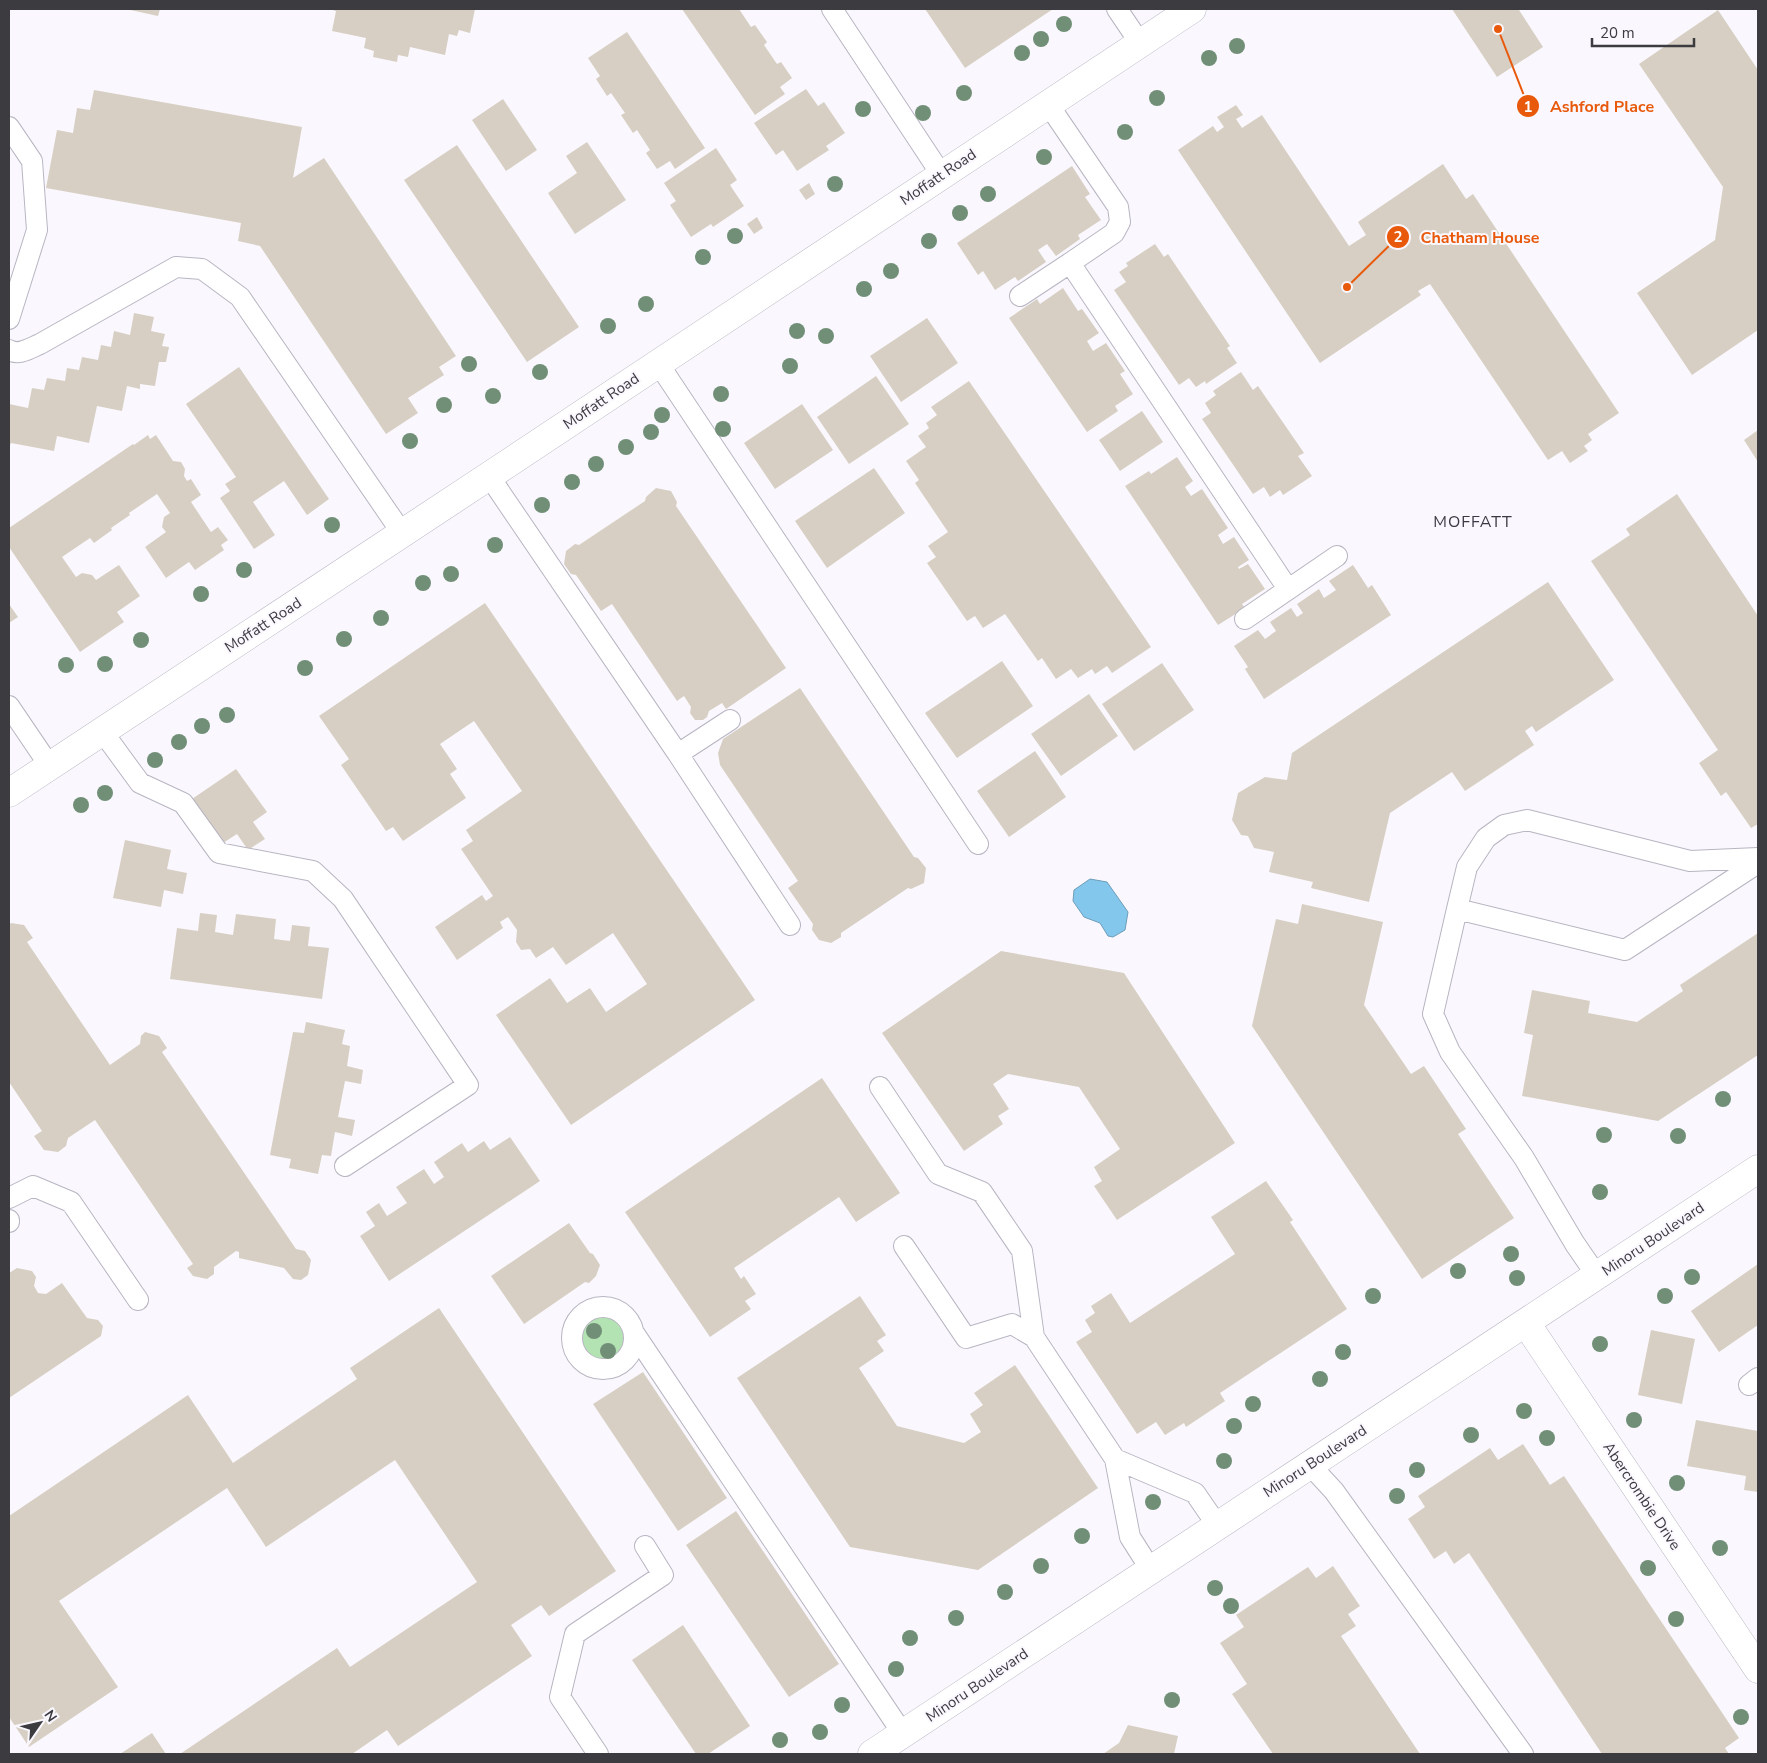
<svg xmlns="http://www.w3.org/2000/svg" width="1767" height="1763" viewBox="0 0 1767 1763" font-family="'Nunito Sans',sans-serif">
	<rect width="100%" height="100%" fill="#faf8fe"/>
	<path fill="#b4e3b3" d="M581 1339a22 22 0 1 1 44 0a22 22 0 1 1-44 0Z"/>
	<path fill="#84c7ed" stroke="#6e9db9" d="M1090,879L1107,882L1128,912L1125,930L1113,937L1108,936L1100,923L1084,917L1073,901L1074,890Z"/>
	<path fill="#d7cfc3" d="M126,9H160L158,16Z
		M329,9H475L470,33L459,30L457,36L449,34L445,55L410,47L408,57L398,55L397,62L373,57L374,51L364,48L366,38L332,31L336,11Z
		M682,9H739L751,27L755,25L767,42L764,45L777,64L781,62L792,78L780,87L785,94L755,115Z
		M925,9H1053L965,68Z
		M1452,9H1521L1519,10L1543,47L1497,77Z
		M1718,10L1758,70V330L1692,375L1637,293L1715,240L1723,187L1639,64Z
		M627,32L705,148L675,169L670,161L657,169L646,153L650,150L637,130L633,133L621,115L625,113L611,93L607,96L596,79L600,76L588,58Z
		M806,89L818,106L824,102L845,133L826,146L829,150L797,171L783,150L776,155L754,123Z
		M94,90L302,127L293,178L324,158L456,356L439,367L444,375L408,398L418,413L386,434L260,246L238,241L241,223L46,188L57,130L73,133L77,108L90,110Z
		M503,99L537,150L506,171L472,120Z
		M1236,105L1243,115L1236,119L1242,128L1262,115L1349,246L1366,235L1358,222L1443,164L1466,199L1473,194L1619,413L1588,434L1592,440L1584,446L1588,451L1570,463L1562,451L1548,460L1430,284L1418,291L1421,295L1320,363L1178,150L1213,126L1217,132L1224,127L1217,117Z
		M587,142L626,200L575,234L548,193L577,173L566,156Z
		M457,145L579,327L527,362L404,180Z
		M716,148L737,180L730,185L744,206L713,227L711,224L691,237L670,205L676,201L664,183Z
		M1072,166L1090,194L1085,197L1101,220L1078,235L1080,239L1056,256L1047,244L1038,250L1046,262L1018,281L1015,277L995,290L983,271L978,275L957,243Z
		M809,183L815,194L806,200L799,190Z
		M757,217L763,228L754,234L747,224Z
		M1155,244L1164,257L1168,254L1230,346L1227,348L1237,363L1206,384L1205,381L1196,387L1189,378L1179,385L1114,290L1126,282L1119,272L1128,266L1126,263Z
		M1063,288L1078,311L1082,309L1099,333L1087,341L1093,351L1106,343L1125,371L1120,374L1133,394L1115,406L1118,411L1087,432L1009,318L1037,299L1040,304Z
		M134,313L154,317L151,331L165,334L162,346L169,347L166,362H159L155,386L140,384V389L127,386L122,411L97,406L89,443L57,436L54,451L11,443L9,447V404L28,408L32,388L44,390L47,378L65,381L67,368L79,370L82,357L98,360L101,345L111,347L114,331L130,335Z
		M927,318L958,363L901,402L870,356Z
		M239,367L329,499L307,515L284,481L253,502L275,535L254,549L220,498L230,491L225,484L236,477L186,404Z
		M1241,372L1253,390L1258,386L1304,453L1298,456L1312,476L1283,495L1280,490L1270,497L1264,487L1253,494L1202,419L1211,413L1205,403L1216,395L1213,391Z
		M876,376L909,424L849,464L817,417Z
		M969,381L1151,647L1112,673L1107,666L1095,674L1092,669L1078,678L1071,669L1056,679L1042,658L1038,661L1005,614L983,628L975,616L967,621L927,563L936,557L928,546L948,532L915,483L919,480L906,461L926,447L918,436L929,428L926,423L937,415L931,407Z
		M802,404L833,450L775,489L744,443Z
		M1142,411L1163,442L1120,471L1099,440Z
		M1758,430V462L1744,440Z
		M148,435L150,439L156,435L173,461L181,462L185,469L184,476L187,481L191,479L201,495L191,502L211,532L218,527L228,540L221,545L224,550L195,570L189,562L166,578L145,547L166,532L162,527L164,517L170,513L157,494L129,513L130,515L111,528L112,530L94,543L90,538L62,557L76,577L82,573L92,575L96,580L119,565L140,596L117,612L124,622L80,652L9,547V528L133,444L134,445Z
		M1177,457L1193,481L1185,487L1191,496L1202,489L1228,528L1218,535L1223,544L1234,537L1249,560L1238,567L1239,569L1248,564L1265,589L1242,604L1245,608L1218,625L1125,486L1149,471L1151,474Z
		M874,468L905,513L827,568L795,521Z
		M656,488L671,491L677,502L676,506L786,668L726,709L722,703L709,711L707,717L703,720H695L690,713L691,707L684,696L677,701L612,604L601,611L576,575L571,574L564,564L566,551L575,544L579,545L645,501L646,497Z
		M1677,494L1758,616V824L1751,828L1726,792L1721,796L1699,763L1718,750L1591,561L1630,535L1626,529Z
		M1353,565L1368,588L1372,585L1391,615L1264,699L1245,669L1248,667L1234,646L1258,630L1265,639L1276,631L1270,622L1291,608L1297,617L1303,613L1297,604L1319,589L1324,598L1336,590L1329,581Z
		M1548,582L1614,680L1536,732L1532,726L1525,731L1534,745L1465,791L1452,772L1390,813L1369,902L1311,888L1313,882L1269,872L1274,852L1254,848L1248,836L1241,835L1232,820L1238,793L1265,777L1287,780L1292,753Z
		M485,603L755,1000L571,1125L496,1015L550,978L567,1003L590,988L606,1012L647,984L613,933L566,965L553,947L536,958L530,949L521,950L516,942L517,930L508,917L500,922L503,928L457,960L435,927L482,895L486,901L493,896L461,849L473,841L466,830L522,791L474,721L440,744L457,769L450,774L466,798L403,841L393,827L386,831L341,765L349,759L319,716Z
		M9,604L18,617L9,623Z
		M1002,661L1033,706L957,758L925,713Z
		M1162,663L1194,710L1134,751L1102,704Z
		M800,688L914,857L918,858L926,868L924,883L911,889L908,888L841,933V937L831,943L819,940L812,930L813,924L788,888L798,881L720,765L718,753L723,739Z
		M1089,694L1118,736L1061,776L1031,734Z
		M1035,751L1066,797L1009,837L977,791Z
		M236,769L267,812L253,822L265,839L248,850L237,834L223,843L192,799Z
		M125,840L171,850L167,869L187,873L183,894L164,890L161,907L113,898Z
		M1302,904L1383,922L1364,1005L1411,1074L1424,1066L1466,1129L1458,1134L1514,1218L1422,1279L1252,1026L1276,919L1298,924Z
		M200,913L217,915L215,932L233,935L236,914L276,919L274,939L290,941L292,925L310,927L308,946L329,948L322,999L170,979L177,928L198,931Z
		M11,923L24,925L33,938L27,942L110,1065L140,1044L141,1036L145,1032L159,1036L167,1048L162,1052L296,1249L305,1251L311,1260L308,1275L301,1280L293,1279L284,1268L239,1258V1252L236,1251L214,1267V1274L207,1279L193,1276L187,1268L193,1264L95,1120L68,1138L66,1146L58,1152L44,1150L34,1136L42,1131L9,1082V925Z
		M1758,933V1055L1658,1121L1522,1096L1533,1035L1524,1033L1532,990L1590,1001L1588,1013L1637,1022L1683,991L1680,985Z
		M1001,951L1124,973L1235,1143L1117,1220L1094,1186L1102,1181L1094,1167L1120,1149L1079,1087L1008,1074L993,1084L1009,1109L998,1116L1003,1124L964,1151L882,1033Z
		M306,1022L345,1030L342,1044L350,1046L347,1066L363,1070L361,1084L345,1081L338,1117L355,1120L352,1136L335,1132L331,1156L322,1155L318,1174L289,1168L291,1159L270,1155L293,1032L304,1033Z
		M822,1078L900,1193L856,1222L839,1197L734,1268L741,1279L744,1276L756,1294L745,1301L751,1309L710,1337L625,1212Z
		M510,1137L540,1181L389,1281L360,1236L375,1226L366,1212L379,1203L387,1216L407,1203L396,1187L424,1169L434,1184L444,1177L434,1162L462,1143L468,1152L484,1141L490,1150Z
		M1266,1181L1293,1220L1290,1222L1347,1309L1220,1393L1225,1401L1186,1427L1184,1423L1165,1435L1156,1422L1137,1434L1076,1342L1092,1332L1085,1320L1095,1313L1091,1306L1111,1293L1130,1323L1235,1254L1211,1217Z
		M569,1223L590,1253L593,1254L600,1265L596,1276L589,1283L585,1282L524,1324L491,1276Z
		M1758,1264V1325L1719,1352L1691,1311Z
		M17,1268L32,1271L36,1277L34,1286L38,1293L46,1294L62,1283L87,1318L98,1320L103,1326L101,1336L9,1398V1273Z
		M860,1296L886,1335L877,1341L884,1351L859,1368L897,1426L964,1443L981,1432L970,1414L983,1405L974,1393L1015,1365L1098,1488L978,1570L850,1547L737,1378Z
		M439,1308L616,1571L549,1616L541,1605L511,1625L532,1656L398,1746L387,1730L352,1754H180L337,1648L350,1667L477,1582L395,1460L266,1547L227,1488L59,1601L118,1687L29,1747L9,1717V1516L188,1395L233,1463L357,1379L350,1368Z
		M1651,1330L1695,1339L1682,1404L1638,1395Z
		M643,1372L727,1498L678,1531L593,1404Z
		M1696,1420L1758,1431V1492L1744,1490L1746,1476L1687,1466Z
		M1523,1444L1550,1485L1564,1476L1739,1738L1725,1748L1729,1754H1602L1469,1553L1454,1564L1446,1551L1434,1559L1408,1519L1425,1507L1418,1496L1490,1448L1498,1460Z
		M736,1511L839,1664L789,1697L686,1545Z
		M1333,1566L1360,1606L1348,1614L1356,1626L1341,1636L1420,1754H1273L1232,1694L1247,1684L1220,1643L1244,1627L1236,1615L1308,1567L1316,1578Z
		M683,1625L750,1726L708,1754H696L632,1660Z
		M1128,1725L1178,1736L1174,1754H1103L1119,1743Z
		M152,1733L166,1754H120Z"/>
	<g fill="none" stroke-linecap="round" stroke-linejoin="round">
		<defs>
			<path id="service" d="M832,9L941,174
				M1117,9L1140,43
				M1048,104L1118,207L1120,222L1114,233L1070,263L1288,589
				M9,127L32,161L37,230L9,319
				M1020,296L1070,263
				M9,350C19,356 30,348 40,344L176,267L202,269L240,297L402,533
				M658,363L978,844
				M489,476L678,754L730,720
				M1245,619L1337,556
				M9,706L49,765
				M102,731L140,783L183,803L219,853L313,871L343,899L468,1085L345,1166
				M678,754L790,925
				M1457,909L1467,867L1486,838L1504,825L1527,820L1690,861L1758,858
				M880,1087L938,1174L982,1192L1022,1251L1034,1337L1115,1459L1130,1537L1151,1570
				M9,1198L33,1186L71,1202L138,1300
				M9,1220V1222
				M904,1246L966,1338L1012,1324L1034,1337
				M1597,1276L1575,1244L1524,1158L1450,1052L1433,1014L1457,909L1625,950L1758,863
				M572 1338a31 31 0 1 1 62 0a31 31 0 1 1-62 0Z
				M634,1333L903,1734
				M1749,1385L1758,1378
				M1115,1459L1195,1493L1217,1525
				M1310,1465L1334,1491L1523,1754
				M598,1754L560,1697L575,1634L663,1575L645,1546"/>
			<path id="minor" d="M9,793L489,476L1192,9
				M1526,1323L1758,1669"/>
			<path id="tertiary" d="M872,1754L1758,1169"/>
		</defs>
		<use href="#service" stroke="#b8b5c2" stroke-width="22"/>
		<use href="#minor" stroke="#b8b5c2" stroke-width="29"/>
		<use href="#tertiary" stroke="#b8b5c2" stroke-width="29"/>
		<use href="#service" stroke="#fff" stroke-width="20"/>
		<use href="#minor" stroke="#fff" stroke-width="28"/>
		<use href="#tertiary" stroke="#fff" stroke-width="28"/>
	</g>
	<g fill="#718f77">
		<circle cx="1064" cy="24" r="8"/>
		<circle cx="1041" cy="39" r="8"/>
		<circle cx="1237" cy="46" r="8"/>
		<circle cx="1022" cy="53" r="8"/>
		<circle cx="1209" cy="58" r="8"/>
		<circle cx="964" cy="93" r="8"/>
		<circle cx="1157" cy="98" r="8"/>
		<circle cx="863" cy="109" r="8"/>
		<circle cx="923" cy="113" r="8"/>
		<circle cx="1125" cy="132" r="8"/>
		<circle cx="1044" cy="157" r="8"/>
		<circle cx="835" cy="184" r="8"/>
		<circle cx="988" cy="194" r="8"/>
		<circle cx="960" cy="213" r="8"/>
		<circle cx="735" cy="236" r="8"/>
		<circle cx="929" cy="241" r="8"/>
		<circle cx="703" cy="257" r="8"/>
		<circle cx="891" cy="271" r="8"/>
		<circle cx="864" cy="289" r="8"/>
		<circle cx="646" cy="304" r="8"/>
		<circle cx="608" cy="326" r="8"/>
		<circle cx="797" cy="331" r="8"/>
		<circle cx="826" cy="336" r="8"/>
		<circle cx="469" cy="364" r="8"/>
		<circle cx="790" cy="366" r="8"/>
		<circle cx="540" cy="372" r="8"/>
		<circle cx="721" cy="394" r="8"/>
		<circle cx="493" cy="396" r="8"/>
		<circle cx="444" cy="405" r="8"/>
		<circle cx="662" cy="415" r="8"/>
		<circle cx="723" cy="429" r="8"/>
		<circle cx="651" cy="432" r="8"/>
		<circle cx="410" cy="441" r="8"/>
		<circle cx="626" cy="447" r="8"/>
		<circle cx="596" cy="464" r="8"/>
		<circle cx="572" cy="482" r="8"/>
		<circle cx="542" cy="505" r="8"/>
		<circle cx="332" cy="525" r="8"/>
		<circle cx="495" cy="545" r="8"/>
		<circle cx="244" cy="570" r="8"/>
		<circle cx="451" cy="574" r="8"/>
		<circle cx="423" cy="583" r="8"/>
		<circle cx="201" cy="594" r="8"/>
		<circle cx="381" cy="618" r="8"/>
		<circle cx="344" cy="639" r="8"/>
		<circle cx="141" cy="640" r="8"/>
		<circle cx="105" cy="664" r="8"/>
		<circle cx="66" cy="665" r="8"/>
		<circle cx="305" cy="668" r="8"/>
		<circle cx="227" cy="715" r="8"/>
		<circle cx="202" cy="726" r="8"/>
		<circle cx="179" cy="742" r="8"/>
		<circle cx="155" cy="760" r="8"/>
		<circle cx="105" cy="793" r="8"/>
		<circle cx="81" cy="805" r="8"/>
		<circle cx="1723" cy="1099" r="8"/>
		<circle cx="1604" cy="1135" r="8"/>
		<circle cx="1678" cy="1136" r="8"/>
		<circle cx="1600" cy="1192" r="8"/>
		<circle cx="1511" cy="1254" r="8"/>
		<circle cx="1458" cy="1271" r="8"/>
		<circle cx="1692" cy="1277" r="8"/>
		<circle cx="1517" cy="1278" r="8"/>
		<circle cx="1373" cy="1296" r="8"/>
		<circle cx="1665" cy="1296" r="8"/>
		<circle cx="594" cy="1331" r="8"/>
		<circle cx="1600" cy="1344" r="8"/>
		<circle cx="608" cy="1351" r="8"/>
		<circle cx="1343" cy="1352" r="8"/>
		<circle cx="1320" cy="1379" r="8"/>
		<circle cx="1253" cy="1404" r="8"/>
		<circle cx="1524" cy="1411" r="8"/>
		<circle cx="1634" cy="1420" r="8"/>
		<circle cx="1234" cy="1426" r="8"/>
		<circle cx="1471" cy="1435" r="8"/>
		<circle cx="1547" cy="1438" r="8"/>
		<circle cx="1224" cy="1461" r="8"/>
		<circle cx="1417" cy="1470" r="8"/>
		<circle cx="1677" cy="1483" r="8"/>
		<circle cx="1397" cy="1496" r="8"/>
		<circle cx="1153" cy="1502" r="8"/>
		<circle cx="1082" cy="1536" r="8"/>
		<circle cx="1720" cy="1548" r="8"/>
		<circle cx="1041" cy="1566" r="8"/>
		<circle cx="1648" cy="1568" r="8"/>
		<circle cx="1215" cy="1588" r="8"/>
		<circle cx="1005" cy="1592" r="8"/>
		<circle cx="1231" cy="1606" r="8"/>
		<circle cx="956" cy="1618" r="8"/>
		<circle cx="1676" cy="1619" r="8"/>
		<circle cx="910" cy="1638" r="8"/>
		<circle cx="896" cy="1669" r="8"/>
		<circle cx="1172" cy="1700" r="8"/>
		<circle cx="842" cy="1705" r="8"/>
		<circle cx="1741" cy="1717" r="8"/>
		<circle cx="820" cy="1732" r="8"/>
		<circle cx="780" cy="1740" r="8"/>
	</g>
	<g text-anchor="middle" stroke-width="4" stroke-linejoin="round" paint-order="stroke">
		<g font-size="15" fill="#3c3b40" stroke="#faf8fe">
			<text transform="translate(938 177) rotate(-34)" y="5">Moffatt Road</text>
			<text transform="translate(601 401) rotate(-34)" y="5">Moffatt Road</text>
			<text transform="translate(263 625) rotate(-33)" y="5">Moffatt Road</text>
			<text transform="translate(1653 1239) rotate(-34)" y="5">Minoru Boulevard</text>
			<text transform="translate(1315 1461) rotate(-33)" y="5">Minoru Boulevard</text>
			<text transform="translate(1642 1496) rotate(56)" y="5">Abercrombie Drive</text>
			<text transform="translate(977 1685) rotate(-34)" y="5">Minoru Boulevard</text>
		</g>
		<g font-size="16" letter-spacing="1" fill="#3c3944" stroke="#faf8fe">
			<text x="1473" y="527">MOFFATT</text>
		</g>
	</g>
	<path fill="none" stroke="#e8590c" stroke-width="2" d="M1498 29L1528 106M1347 287L1398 237"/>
	<g fill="#e8590c" stroke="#faf8fe" stroke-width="2">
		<circle cx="1498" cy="29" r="5"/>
		<circle cx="1347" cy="287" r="5"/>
		<circle cx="1528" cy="106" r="12"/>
		<circle cx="1398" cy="237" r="12"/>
	</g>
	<g font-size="15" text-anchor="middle" font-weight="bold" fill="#fff">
		<text x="1528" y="112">1</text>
		<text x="1398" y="242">2</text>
	</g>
	<g font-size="16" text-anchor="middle" font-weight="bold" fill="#e8590c" stroke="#faf8fe" stroke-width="4" stroke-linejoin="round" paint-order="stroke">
		<text x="1602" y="112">Ashford Place</text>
		<text x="1480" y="243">Chatham House</text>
	</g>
	<rect width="1767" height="1763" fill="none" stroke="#3c3b40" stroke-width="20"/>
	<g transform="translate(40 1723) rotate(56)" stroke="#faf8fe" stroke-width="4" paint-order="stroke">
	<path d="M0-4L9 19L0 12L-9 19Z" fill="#3c3b40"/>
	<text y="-8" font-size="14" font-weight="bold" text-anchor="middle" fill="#3c3b40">N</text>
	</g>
	<path d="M1592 38v8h102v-8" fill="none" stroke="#3c3b40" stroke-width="2.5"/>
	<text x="1600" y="38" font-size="15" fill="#3c3b40" stroke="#faf8fe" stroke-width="4" paint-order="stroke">20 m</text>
</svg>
